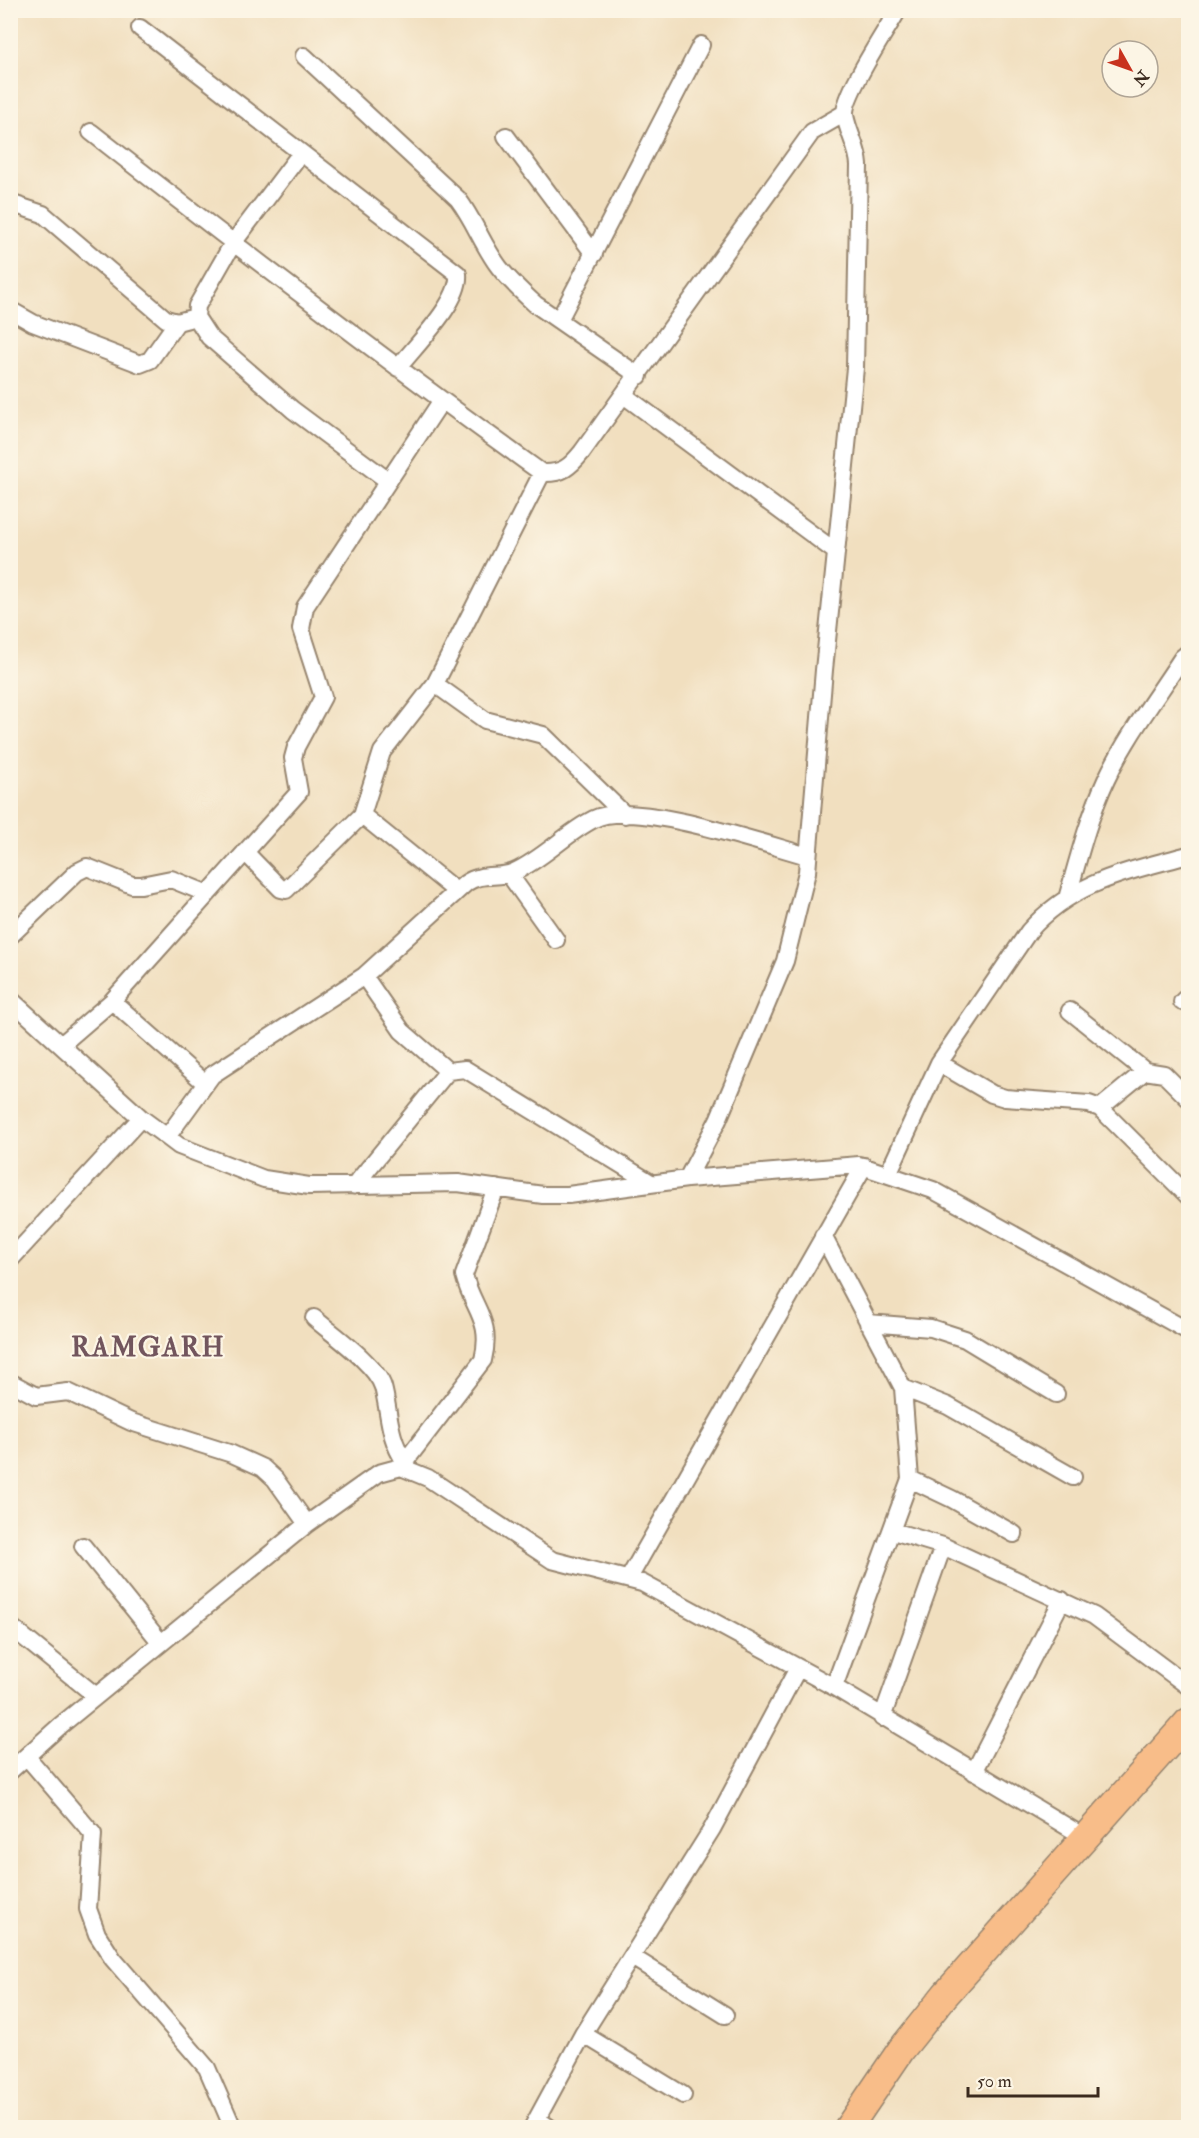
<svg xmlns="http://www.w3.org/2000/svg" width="1199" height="2138" viewBox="0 0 1199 2138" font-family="'IM FELL Double Pica',serif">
	<rect width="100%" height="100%" fill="#fcf5e5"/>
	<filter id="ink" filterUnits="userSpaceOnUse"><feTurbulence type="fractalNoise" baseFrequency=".0167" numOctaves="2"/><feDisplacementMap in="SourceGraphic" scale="12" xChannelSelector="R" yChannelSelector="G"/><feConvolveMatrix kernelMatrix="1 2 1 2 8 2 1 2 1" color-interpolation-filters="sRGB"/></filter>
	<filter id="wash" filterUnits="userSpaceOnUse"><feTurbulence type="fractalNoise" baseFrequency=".008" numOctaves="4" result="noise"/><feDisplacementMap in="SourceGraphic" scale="24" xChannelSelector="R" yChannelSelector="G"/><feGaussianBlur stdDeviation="1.35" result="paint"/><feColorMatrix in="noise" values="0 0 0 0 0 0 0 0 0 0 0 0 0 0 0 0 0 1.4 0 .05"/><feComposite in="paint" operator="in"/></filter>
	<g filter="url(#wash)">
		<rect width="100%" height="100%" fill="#f1dfbf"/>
	</g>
	<g filter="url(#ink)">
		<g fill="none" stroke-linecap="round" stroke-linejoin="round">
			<defs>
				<path id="minor" d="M140,28L458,274C461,301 415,346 398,368
					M304,56L458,199C474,220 483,246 499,267C509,280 522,292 535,304L639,376
					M91,132C240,249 389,363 542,473C562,474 570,467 582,452L812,132L845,113
					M506,136L594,254
					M301,153L233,243L197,306L196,317L209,337L293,410L387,480
					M10,203L43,214L166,319L177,322L196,317
					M10,310L33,323L140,364L150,360L177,322
					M559,320L701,45
					M625,396L836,552
					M435,684L485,720L543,735L625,815
					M362,815L456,891
					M245,852L281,889L286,890L362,815L382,752L435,684L542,473
					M509,874L556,940
					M1068,895C1079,856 1089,817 1106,780C1126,737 1156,698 1182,658L1188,653
					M10,936L77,872L87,867L132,885H141L171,879L208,894
					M364,976L402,1031L448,1071
					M10,999L141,1118L167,1137L179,1146L264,1179L309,1186L458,1183L543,1195H568L687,1179L859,1165L933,1190L1188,1331
					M112,1001L205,1083
					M1182,1002L1188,996
					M1070,1011L1145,1071
					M61,1045L112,1001L299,792L293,758L296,747L323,697L301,629L305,607L442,400
					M939,1063L992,1094L1005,1098L1089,1104L1100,1108L1188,1196
					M1100,1108L1145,1071L1164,1074L1188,1098
					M167,1137L212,1075L364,976L466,883C482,872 498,879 514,872C543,859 566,833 594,819C633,799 764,844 808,856
					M888,1174L939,1063L1029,931C1073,881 1127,872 1188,855
					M687,1179L718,1120L785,961L807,872L824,670L855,368L859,165C858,147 848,133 845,115C843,95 886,31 898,10
					M354,1186L448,1071L465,1069L651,1183
					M823,1236L903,1388L910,1479L834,1687
					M10,1260L141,1118
					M314,1318C332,1334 376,1364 383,1387C390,1414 388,1437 405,1462
					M868,1323L931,1328L965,1339L1056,1394
					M10,1382L36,1396L68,1392L131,1422L232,1454L263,1468L275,1479L307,1524
					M903,1388L948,1406L1073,1477
					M401,1467L483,1360C493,1320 473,1310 464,1275L496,1188
					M910,1479L952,1499L1014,1534
					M893,1531L943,1546L1094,1616L1188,1686
					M83,1546L161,1643
					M629,1578L864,1166
					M10,1626L96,1696
					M882,1718L943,1546
					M27,1757L93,1834L88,1909L97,1934L113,1959L207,2068L233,2128
					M10,1771L61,1725L307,1524L379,1473L401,1467L428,1478L552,1560L642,1583L834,1687L1086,1838
					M974,1772L1062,1600
					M632,1957L725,2015
					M583,2034L683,2095
					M537,2119L550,2128
					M532,2128L583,2034L712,1829L798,1668"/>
				<path id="primary" d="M848,2128L901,2050L945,1995L1188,1722"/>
			</defs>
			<use href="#minor" stroke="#96846e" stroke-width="20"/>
			<use href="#primary" stroke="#96846e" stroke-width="30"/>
			<use href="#minor" stroke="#fff" stroke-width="16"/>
			<use href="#primary" stroke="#f8bd89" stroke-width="27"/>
		</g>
	</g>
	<g text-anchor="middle" stroke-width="4.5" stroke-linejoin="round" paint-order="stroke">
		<g font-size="27" font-weight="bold" letter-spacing="1.5" fill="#72555d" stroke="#fcf5e5">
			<text x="148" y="1356">RAMGARH</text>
		</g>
	</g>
	<rect width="1199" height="2138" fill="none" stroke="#fcf5e5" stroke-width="36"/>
	<g transform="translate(1130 69) rotate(130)"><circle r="28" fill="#fcf5e5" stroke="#afa495" stroke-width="1.5"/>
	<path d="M0-4.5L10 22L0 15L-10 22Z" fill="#c8321e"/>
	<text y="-9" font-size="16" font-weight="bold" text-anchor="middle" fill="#3b2a1e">N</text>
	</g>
	<path d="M968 2087v9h130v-9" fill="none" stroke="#3b2a1e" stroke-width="3"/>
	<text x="977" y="2087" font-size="18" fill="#3b2a1e" stroke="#fcf5e5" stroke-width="4.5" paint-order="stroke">50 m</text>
</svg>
